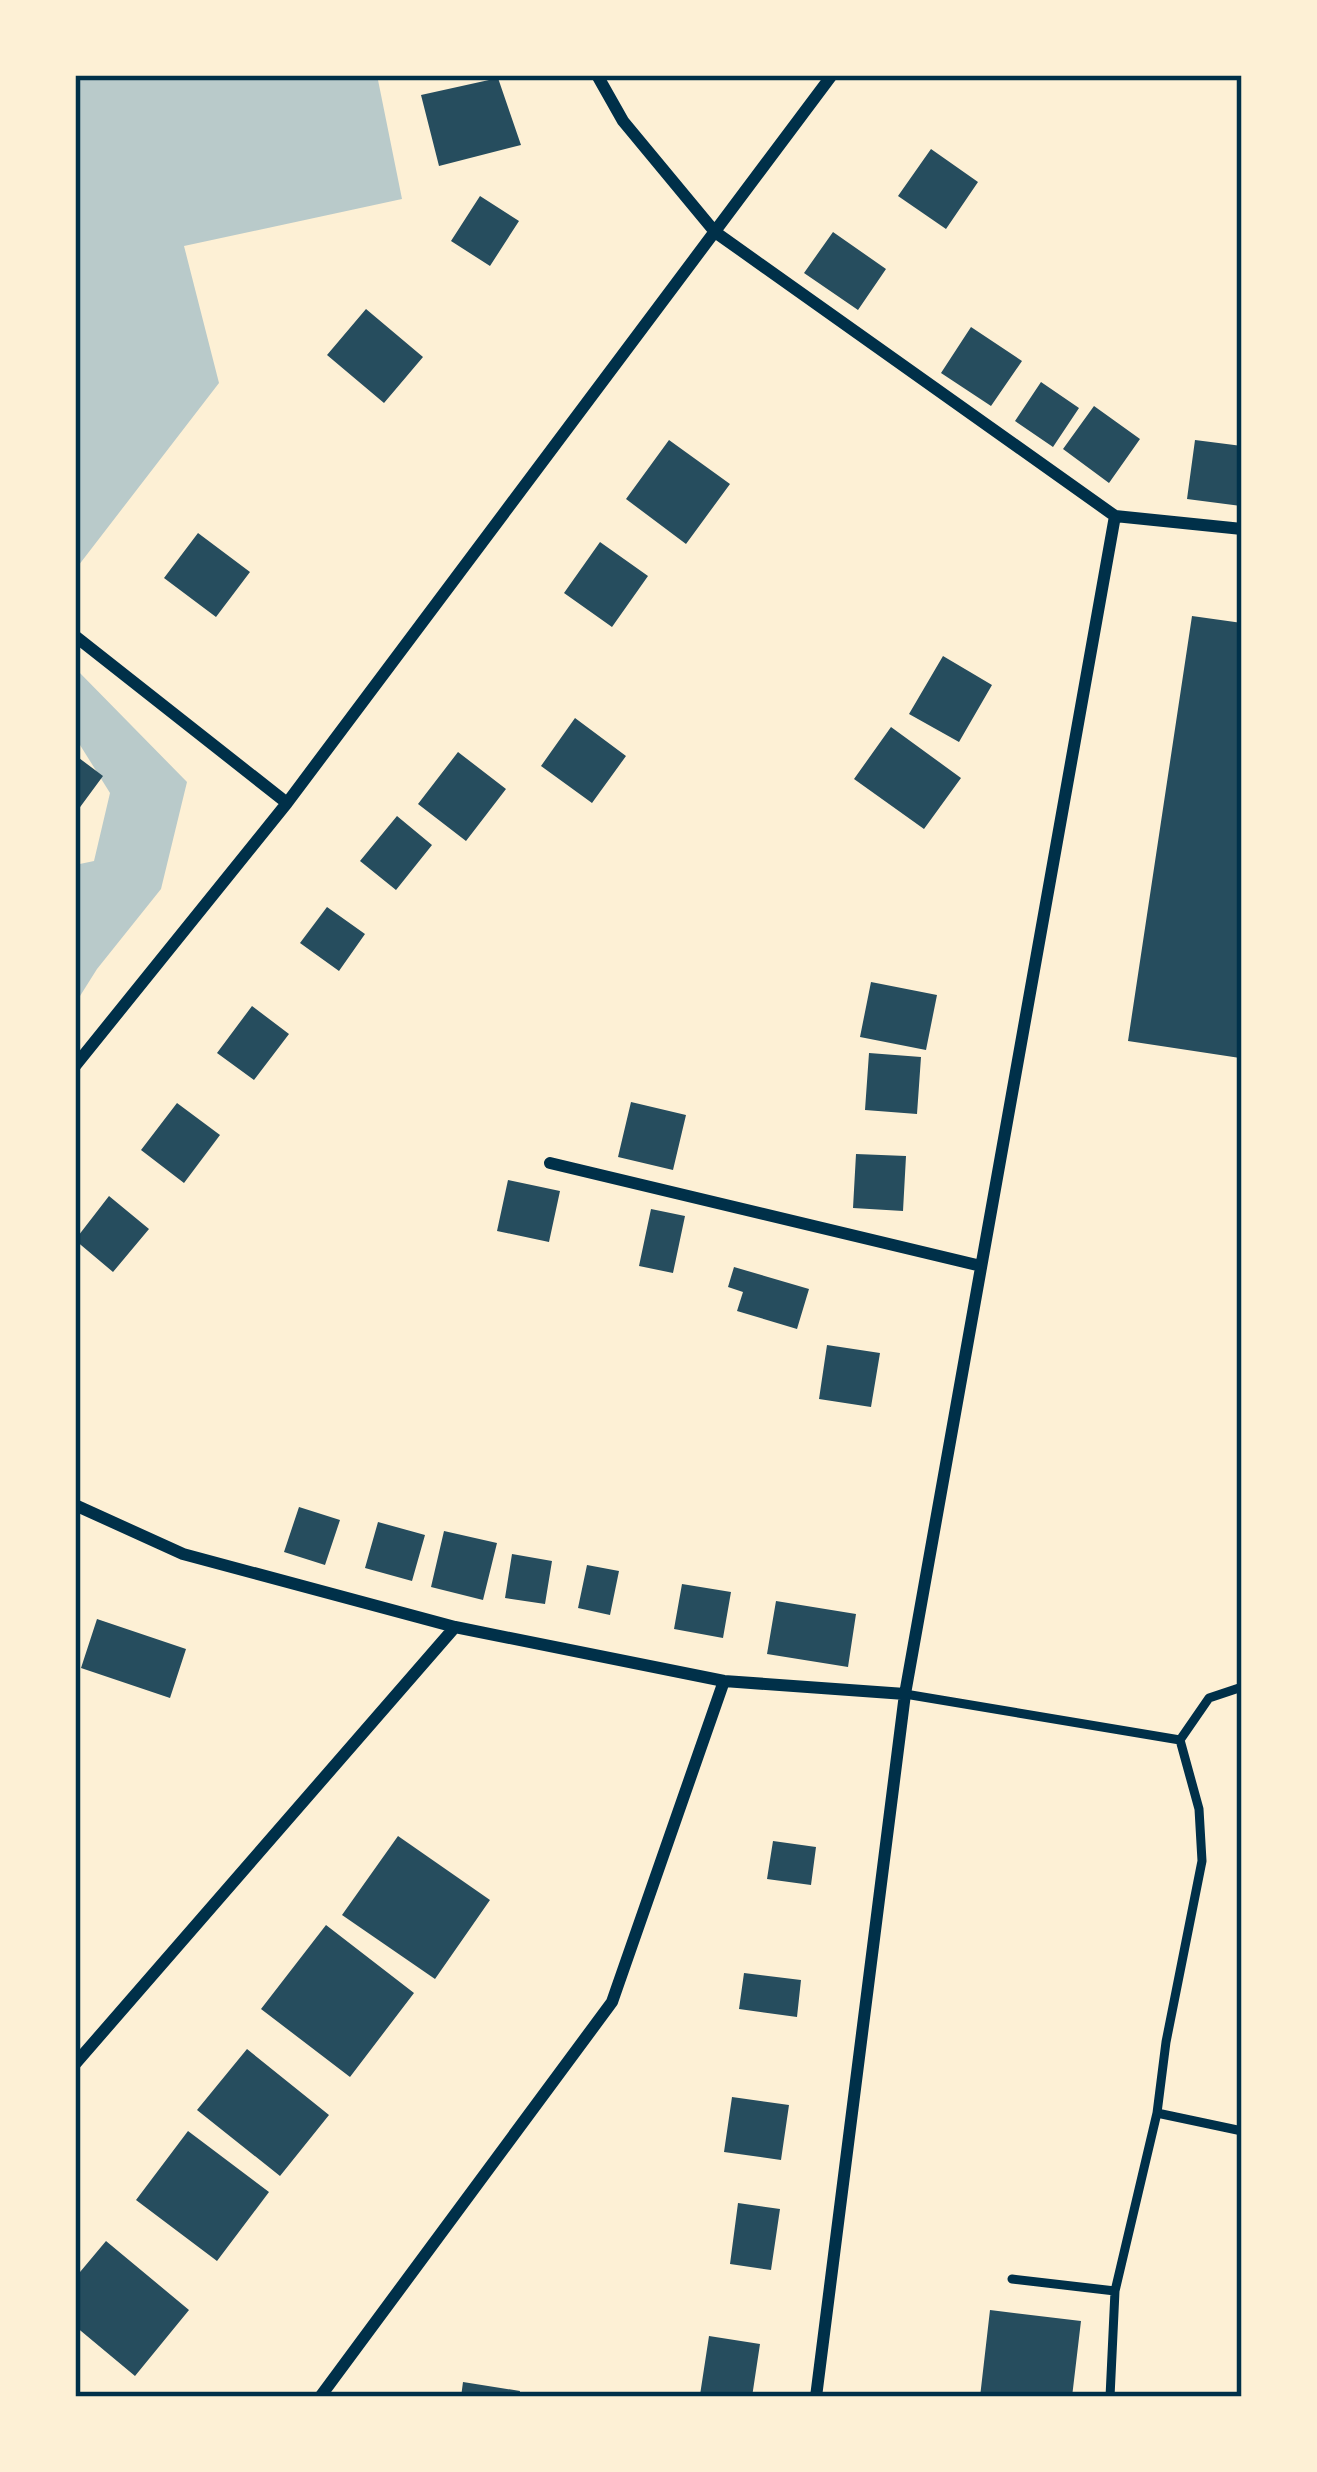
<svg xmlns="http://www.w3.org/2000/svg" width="1317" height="2472" viewBox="0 0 1317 2472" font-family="'Sofia Sans Condensed',sans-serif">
	<rect width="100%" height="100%" fill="#fdf0d5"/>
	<path fill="#b9caca" d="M75,75H377L402,199L184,246L219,383L75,570Z
		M77,670L187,782L161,889L97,969L75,1004V865L94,861L110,793L75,737Z"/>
	<path fill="#264d5e" d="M498,78L521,145L439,166L421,95Z
		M931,149L978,182L946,229L898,196Z
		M480,196L519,221L490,266L451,241Z
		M833,232L886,269L858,310L804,273Z
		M366,309L423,357L384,403L327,355Z
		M971,327L1022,361L991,406L941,373Z
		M1041,382L1079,408L1053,447L1015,421Z
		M1094,406L1140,439L1109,483L1063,449Z
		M669,440L730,484L686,544L626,499Z
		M1195,440L1242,446L1241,506L1187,499Z
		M198,533L250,572L216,617L164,578Z
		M600,542L648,576L612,627L564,593Z
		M1192,616L1242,623L1240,1058L1128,1041Z
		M943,656L992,685L959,742L909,714Z
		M575,718L626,756L592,803L541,766Z
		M891,727L961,778L924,829L854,779Z
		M458,752L506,789L466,841L418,804Z
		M75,755L103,776L75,814Z
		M397,816L432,845L396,890L360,861Z
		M327,907L365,934L339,971L300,943Z
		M871,982L937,995L926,1050L860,1037Z
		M252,1006L289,1034L254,1080L217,1053Z
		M869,1053L921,1057L917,1114L865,1110Z
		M631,1102L686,1115L673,1170L618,1157Z
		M177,1103L220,1135L184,1183L141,1150Z
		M856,1154L906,1156L903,1211L853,1208Z
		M508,1180L560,1191L549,1242L497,1231Z
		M109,1196L149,1229L113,1272L75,1240Z
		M651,1209L685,1216L673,1273L639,1266Z
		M734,1267L809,1289L797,1329L737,1311L743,1292L728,1287Z
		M827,1345L880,1353L871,1407L819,1399Z
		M299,1507L340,1520L325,1565L284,1552Z
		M378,1522L425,1535L412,1581L365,1568Z
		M444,1531L497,1543L483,1600L431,1587Z
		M512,1554L552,1561L545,1604L505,1598Z
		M587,1565L619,1571L610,1615L578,1608Z
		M682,1584L731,1592L723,1638L674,1629Z
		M776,1601L856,1614L848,1667L767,1654Z
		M97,1619L186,1649L170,1698L81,1668Z
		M398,1836L490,1900L435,1979L342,1915Z
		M773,1841L816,1847L811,1885L767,1879Z
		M326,1925L414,1993L350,2077L261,2009Z
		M744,1973L801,1980L797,2017L739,2009Z
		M247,2049L329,2115L280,2176L197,2110Z
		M732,2097L789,2105L781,2160L724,2152Z
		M188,2131L269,2192L217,2261L136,2200Z
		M738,2203L780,2209L771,2270L730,2264Z
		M106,2241L189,2310L135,2376L75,2326V2278Z
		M990,2310L1081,2321L1072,2397H980Z
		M709,2336L760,2344L752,2397L700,2395Z
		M463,2382L520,2391L519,2397H461Z"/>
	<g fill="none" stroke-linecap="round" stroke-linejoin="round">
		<path stroke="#003049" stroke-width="9" d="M905,1694L1180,1740
			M1157,2113L1242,2131
			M1012,2279L1115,2291L1157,2113L1166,2042L1202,1861L1199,1809L1180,1740L1209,1698L1242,1687
			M1110,2397L1115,2291"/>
		<path stroke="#003049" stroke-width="12" d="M597,75L623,121L715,232L1115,516L1242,529
			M75,636L287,803
			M75,1066L287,803L832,75
			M550,1163L981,1266
			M75,1505L183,1554L455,1627L724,1681L905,1694
			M75,2064L455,1627
			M320,2397L612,2002L724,1681
			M816,2397L905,1694L1115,516"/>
	</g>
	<rect width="1317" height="2472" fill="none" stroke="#fdf0d5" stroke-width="156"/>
	<rect x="78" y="78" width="1161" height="2316" fill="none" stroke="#003049" stroke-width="4.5"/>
</svg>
